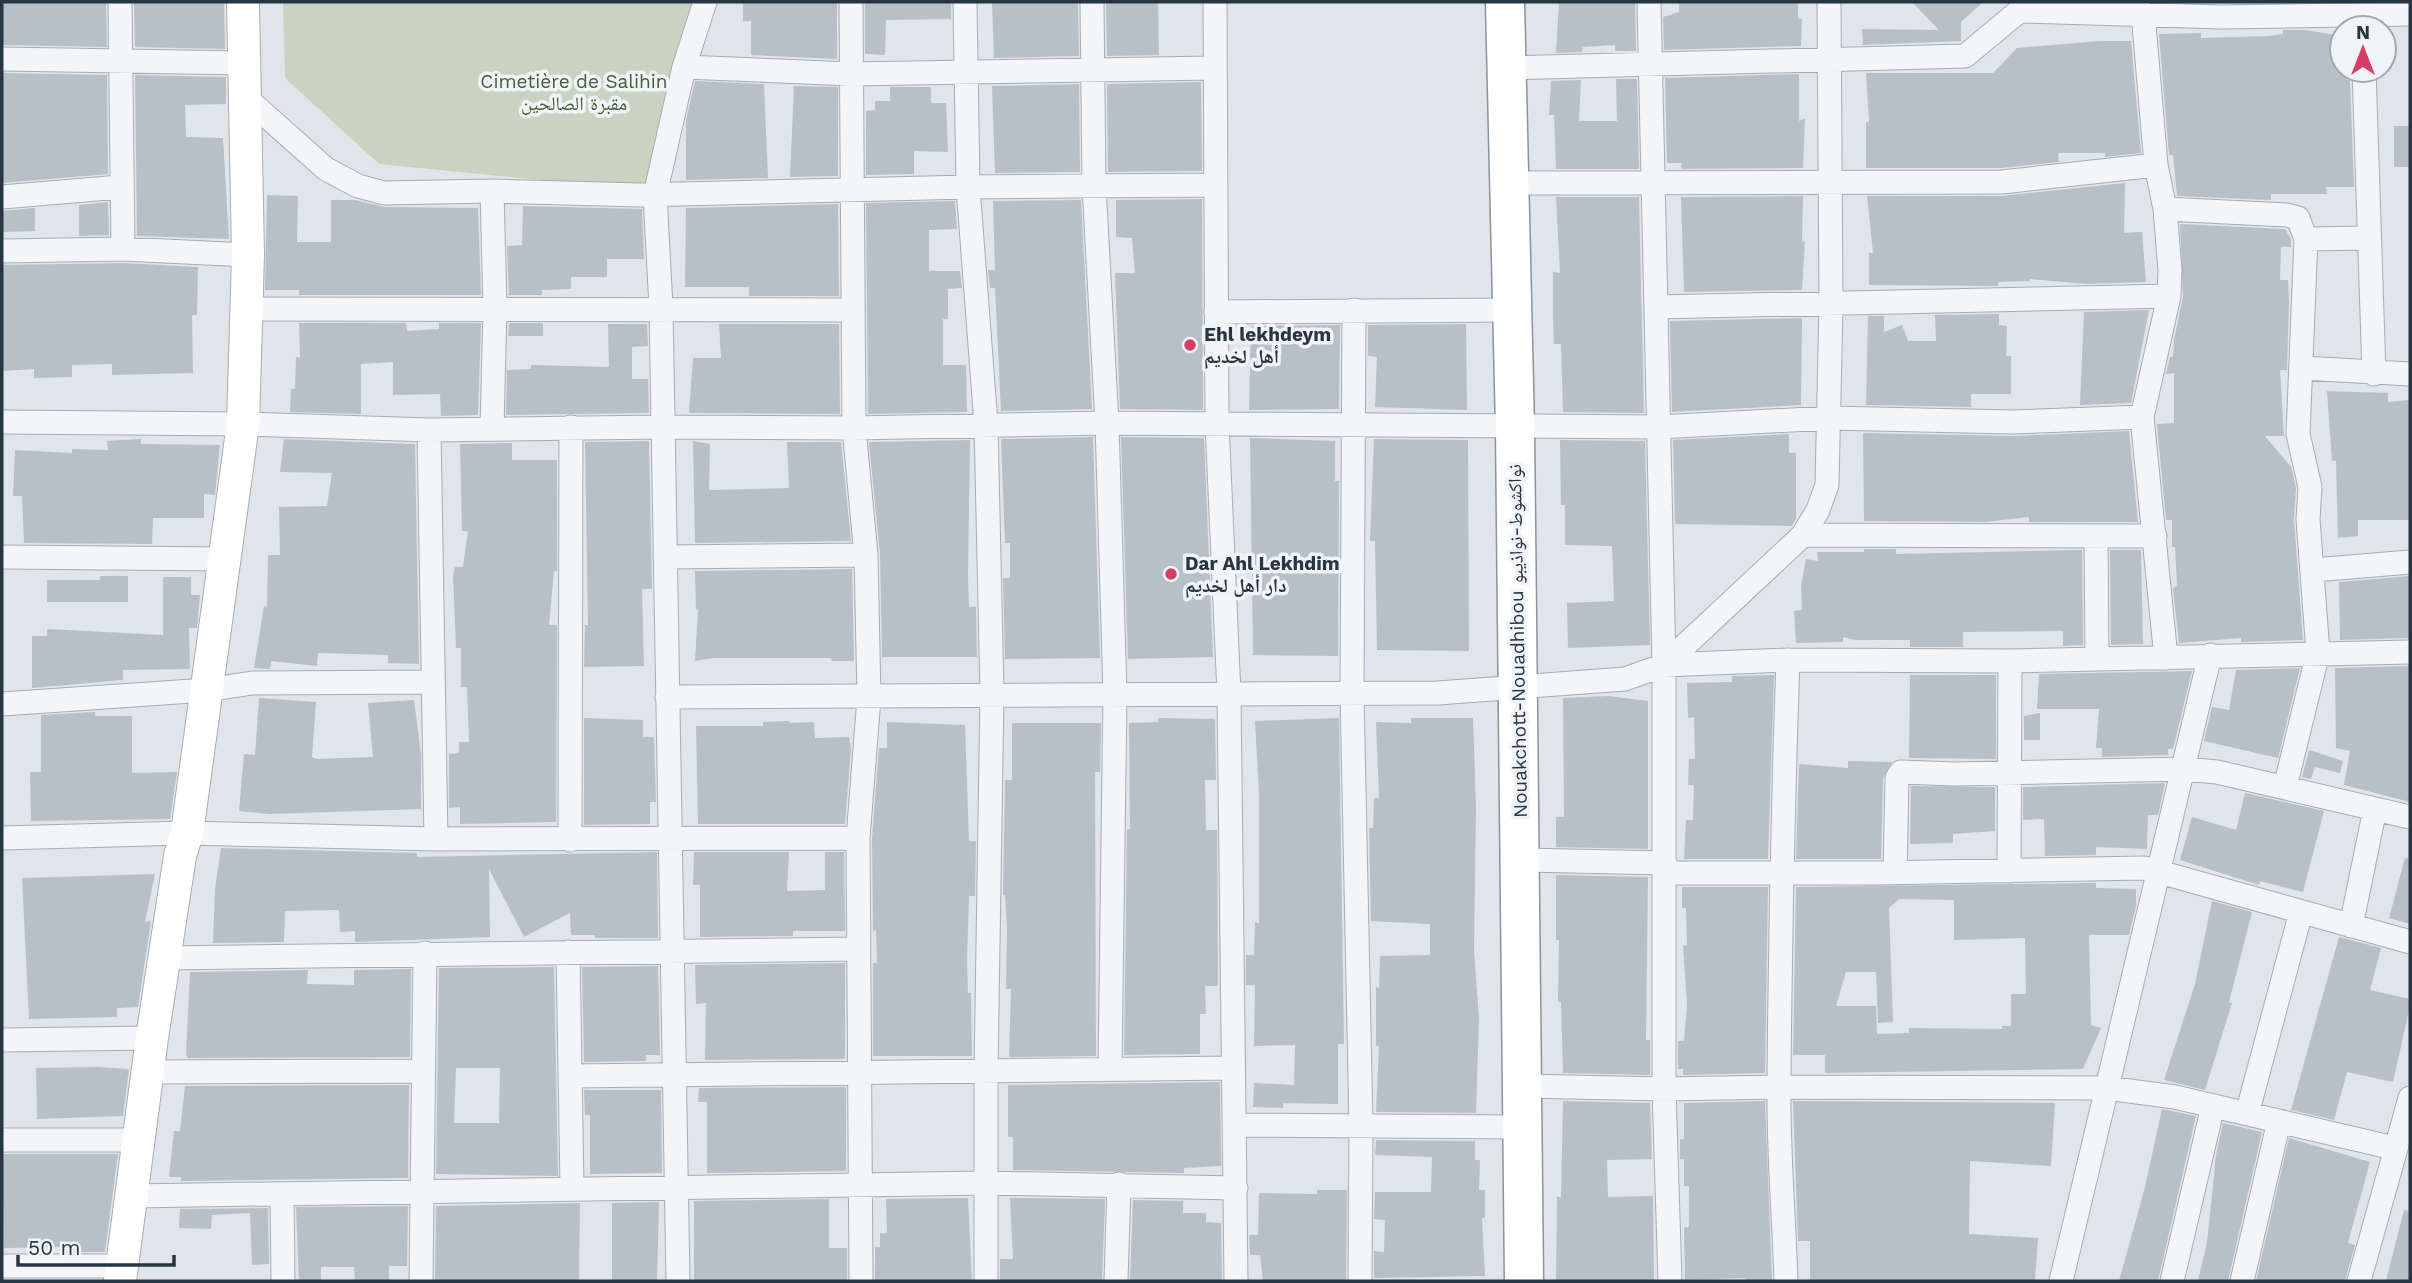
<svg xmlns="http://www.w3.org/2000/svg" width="2412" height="1283" viewBox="0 0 2412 1283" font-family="'Work Sans','Noto Naskh Arabic',sans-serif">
	<rect width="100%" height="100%" fill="#e0e5ea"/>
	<path fill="#c8d4c1" d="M283,2H702L643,190L379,164L285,78Z"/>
	<path fill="#b7bfc7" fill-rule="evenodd" d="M2,2H106L107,47L2,45Z
		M134,2H224L225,49L135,47Z
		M743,2H837V59L751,55V21H743Z
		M865,2H951V19L886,20L885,55L865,54Z
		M992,2H1078L1079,56L994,58Z
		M1106,2H1158L1159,55L1107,56Z
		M1559,2H1635L1636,51H1615V45L1583,47L1582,52L1556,53Z
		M1679,2L1798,3V18L1802,19L1801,46L1664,50L1663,17L1679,12Z
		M1912,2H1983L1961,22V41L1863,45L1862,29L1939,30Z
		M2283,30H2305L2342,36V70H2347V80H2350L2354,187H2326L2327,194H2271V200L2177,196L2173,155H2169L2159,34L2201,33V38L2269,36L2283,34Z
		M2100,41H2131L2141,153L2105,157V153H2058L2059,162L2001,168H1866V122H1869L1866,73H1993L2017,48Z
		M2,73L107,75L108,174L2,183Z
		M1799,74V121L1805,118L1803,168L1681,169L1682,163H1667L1665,78Z
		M135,75L226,77V104L185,105L186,137L223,138L229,239L137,236Z
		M1616,79H1637L1639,169H1556L1554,115H1549L1551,81L1581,80L1579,121H1617Z
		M695,81L764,84L768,178L686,180V120Z
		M1201,82L1202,171L1108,172L1107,84Z
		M1079,84L1080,172L995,173L992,86Z
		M794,86L838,87V176L790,177Z
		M890,87H931V103H946L948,152L914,151V174L866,175V111L875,110V101H890Z
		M2394,126H2410V167H2394Z
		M2125,183L2124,233L2142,232L2146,282L2086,284L2030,279V281L1998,282V286L1869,285V253H1873L1867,196H2002Z
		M267,195L298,196L297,242H331V200H355L384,207L478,208L481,295H299V290H265Z
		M1803,196L1802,241L1805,242L1802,290L1684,292L1681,197Z
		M1556,197H1639L1644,413L1563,412L1561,344H1554L1553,319V272L1560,273Z
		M1202,199L1203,410L1120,409L1115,273H1135L1132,238L1116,237V200Z
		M1081,200L1092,409L1001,411L995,288H990L988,270H995L993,201Z
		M955,201L957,229L929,230V271H960L962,288L948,289V319H943V365H966L967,412L868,414L866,203Z
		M108,202L109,235L79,236V205Z
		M838,204L839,296H749V287H685L686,208Z
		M523,206L642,209L644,259H607V277H571V289L542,290V295H509L507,246L522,245Z
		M35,208V231L2,232V211Z
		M2180,224L2285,229L2291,239V247H2281L2280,280H2288L2289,301L2287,370H2280L2284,436H2265L2291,467L2296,488L2294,520L2303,640L2241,642V638L2179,643L2173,589L2177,585L2175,547H2172V520H2166L2157,424L2174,423V373L2166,374L2170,357H2173L2174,340L2183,297Z
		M123,263L198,267L197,315H192L193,373L112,375V364L72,365V377L34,378V369L2,371V265Z
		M2149,310L2131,403L2080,405L2084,312Z
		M1999,314V325L2007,326L2006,356H2011V394H1971V407L1866,405L1868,316H1884V332L1902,325L1908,341H1936L1935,315Z
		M1802,318L1801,405L1672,412L1670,321Z
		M299,323H406L407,331L439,329V323H481L478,415L441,416L440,394L393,395V362L361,364V414L290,412L291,389H295L296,357L300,358Z
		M509,323H543V336H508Z
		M608,324H647L648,346L632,347V379H648L649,413L506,415L507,370L531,369V365L609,367Z
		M719,324H839L840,414L689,413L693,358H721Z
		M1466,324L1467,410L1375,407L1377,357L1368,356V325Z
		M1340,325L1339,409L1249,410L1251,326Z
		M2327,391L2388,393V402L2410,400V520H2358V536L2338,538L2336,461H2332Z
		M2129,431L2138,522H2029V517L1985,522L1864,521L1863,433L2013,436Z
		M1789,434V453H1796V519L1792,526L1675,524L1673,440Z
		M1093,437L1100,658L1005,659L1003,578H1010V543H1005L1001,439Z
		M1121,437L1204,438L1213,657L1128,659Z
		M1250,438L1335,441V481H1339L1338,656L1253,655Z
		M141,439V444L220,445L215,495L204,494V518H153L152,544L24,543L22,496H13L15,450L72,453V449L108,450L107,441Z
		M284,439L415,444L419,664L388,663V655L318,653L317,666L271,661L270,669L254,668L264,606L267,607L268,555H280L279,507L327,506L332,473L280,472Z
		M1374,439L1468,440L1469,651L1377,650L1375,541H1370Z
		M970,440L968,577L969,607H976L977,657H882L880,554L869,442Z
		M1560,440L1645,441L1650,645L1568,648L1567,603L1614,601L1612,546L1565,545V505H1561Z
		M649,441L652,589H642L644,666L584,667L585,625H588L585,442Z
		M693,441L710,444L709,490L789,488L787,442H841L851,541L695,543Z
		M512,443V460H557V571H554L549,625H557L556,825V822L460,824V807L449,808V754L459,753V742H469L467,687H461V648H456L453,575L455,567H463L468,531H462L460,444Z
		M1864,549H1896V554L2082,550L2083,645L2063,646V631L1963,632V647H1910V640H1855L1843,637V642L1796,643L1794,611L1802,610L1801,586L1806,559L1818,561L1817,552H1864Z
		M2110,550H2141L2143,644L2111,645Z
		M852,569L854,661H832L831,658H713L695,661L698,609L696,610L695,571Z
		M100,576H128V602H47V580H100Z
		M2410,576V638L2340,640L2339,582Z
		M163,577H191V595H200L197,628H189L190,669L123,670V680L32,688V636H47V629L163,635Z
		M2410,666V802L2344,785L2350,751L2336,748L2335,668Z
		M2300,668L2278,758L2204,741L2212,707L2229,710L2236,670Z
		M2192,671L2173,749H2168V755L2102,757V748H2096L2099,709H2037L2039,674Z
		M1774,675L1768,859H1684L1686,820H1693L1694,785H1688L1689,759H1695L1694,717L1688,718L1687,683L1732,682V676Z
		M1910,675H1996V759L1909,758Z
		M1608,696L1648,701V849L1556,847V817H1564L1563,698Z
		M259,698L316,702L312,757L316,759L373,757L368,703L414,700L421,755V809L269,814L239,811L244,754L255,755Z
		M95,712V716H132V773L177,772L170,819L31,821L30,772H41V715Z
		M2040,713V740H2024V716Z
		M584,718L643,720V737H654L656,802H650V824L584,825Z
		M1158,718L1215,719L1216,780H1205L1206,830H1217L1218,986H1205L1206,1014H1200V1054L1124,1055L1127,829H1130L1129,723L1158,722Z
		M1339,718L1344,1044H1338V1104L1283,1103V1108L1253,1107L1254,1083L1294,1085L1295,1045L1254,1046L1255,985H1246V955H1254L1255,922L1259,923V794L1255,721Z
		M1411,718H1473L1476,807L1474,950L1479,1019L1476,1113L1376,1112L1379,1046H1376V987L1379,988L1380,956L1430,955V924L1371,921L1369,828H1373L1374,798H1379L1376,722L1411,723Z
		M789,721V723L814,722L815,738L849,737L851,748L845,824H698L696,726H763V722Z
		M887,722L965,725L969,841H976L975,896H969L967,960L968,993H971L972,1056H873V963H877L876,930L873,931L872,838L879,748H887Z
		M1012,723H1101L1100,772H1095L1096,1056L1009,1057L1011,989H1006L1007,927L1005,895H1003L1005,780H1012Z
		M2309,750L2343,761L2340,773L2315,767L2311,779L2302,777Z
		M1848,761L1892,762L1883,778L1881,859H1796L1799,764L1848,768Z
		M2165,783L2158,815H2148L2147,849L2096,847V855L2045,856L2044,819L2023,820V787Z
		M1911,786L1995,787V831L1953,834V843L1910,844Z
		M2245,793L2324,811L2303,892L2260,881L2259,885L2180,860L2192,817L2236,830Z
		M221,848L417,853V857L657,852L658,938H595V935H571L570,913L524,937L489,869L490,937L355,942V931L340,932L339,910L285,911L284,942L213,943L215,889Z
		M694,852H789L787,891L825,890V852H844L845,931H793V936L700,937V885H693Z
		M2405,858L2410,859V924L2389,918Z
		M155,874L145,922L151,921L138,1007L117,1008V1017L29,1019L22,878Z
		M1556,875L1648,877L1646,1040H1650V1075L1563,1073L1561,1002H1558L1559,940H1556Z
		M2096,883V888L2136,889V906L2129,935H2089L2091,1025L2101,1028L2083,1069L1825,1073V1055H1793L1796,887ZM1899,899L1954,900V940L2025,938L2026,994H2011V1026H2002V1029L1909,1028V1033L1877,1034L1876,1006H1836L1846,972H1876L1878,1023L1893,1022L1889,908Z
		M1682,887H1768L1765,1073L1683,1075V1069H1678V1041H1684L1687,1005L1683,946L1687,945L1686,908H1682Z
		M2212,901L2252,912L2229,1002L2232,1003L2205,1090L2164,1080L2195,984Z
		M2339,937L2381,948L2370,990L2410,999V1006L2393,1082L2347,1072L2334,1120L2291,1110Z
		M845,963V1059L705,1060L706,1003L696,1004L695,965Z
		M658,966L660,1055H646V1061L584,1062L582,967Z
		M554,967L558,1176L436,1174L439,968ZM456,1068H500L499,1123H454Z
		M411,969L410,1057L188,1058L186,1054L190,972L308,970L307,984L354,985V970Z
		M98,1067L129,1069L123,1116L37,1119L36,1068Z
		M1220,1082L1221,1166L1184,1168V1173L1013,1170V1137H1008V1085Z
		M409,1085L408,1178L181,1181V1177H169L174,1131H180L185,1086Z
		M846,1087V1171L707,1173V1102H698L699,1088Z
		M584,1090H661L662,1173L590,1174V1115H585Z
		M1563,1101L1650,1103L1652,1159L1607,1160L1608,1197L1653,1196L1654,1281H1556L1557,1197H1561Z
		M1765,1101L1772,1281H1746V1278L1685,1280L1684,1227H1689V1186H1684V1159H1680V1139H1684V1103Z
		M1793,1101L2055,1103L2051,1166L1970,1161L1969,1234L2038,1238L2035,1281H1810V1241H1798Z
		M2162,1109L2196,1116L2158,1281H2119L2145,1187Z
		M2223,1123L2262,1132L2228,1281H2198L2207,1242L2216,1155Z
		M2289,1138L2370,1162L2348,1243L2355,1245L2345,1281H2256Z
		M1376,1140L1475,1141V1160H1480L1479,1190H1485V1218H1482L1485,1276L1374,1278V1251L1384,1252L1385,1220L1374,1219L1375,1192H1431L1432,1157L1375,1155Z
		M2,1154H118L105,1252H69V1247L4,1248Z
		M1317,1190H1347L1346,1281H1263L1260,1255H1250L1249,1235H1258L1259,1193L1317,1194Z
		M968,1198L972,1281H875V1247H880V1233H887L886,1199Z
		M1010,1198L1105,1199L1102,1281H1000V1259H1013Z
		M829,1199V1248H847V1281H694V1201Z
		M1133,1200L1183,1201V1213H1206V1222L1221,1223L1222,1281H1130Z
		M659,1202L657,1281H612V1203Z
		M580,1203L579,1281H435L436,1206Z
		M408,1206L407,1266H389V1281H355L354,1267H321V1281H299L296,1207Z
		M268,1208L269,1264L252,1265L250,1213L212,1215L211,1229L179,1228L180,1209Z
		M2404,1210L2410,1211V1281H2386Z"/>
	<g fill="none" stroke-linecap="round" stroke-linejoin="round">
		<defs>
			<path id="street" d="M120,2L123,249
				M851,2L854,428L866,555L869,698L858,838L861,1281
				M965,2L968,187L986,424L992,693L986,1071V1281
				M1092,2L1094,186L1107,423L1115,693L1110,1068
				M1215,2L1217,423L1229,694L1236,1281
				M1649,2L1664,665V1089L1670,1281
				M2022,11L2221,17L2410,14
				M2143,13L2156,165L2165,209L2170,270L2169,296L2142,417L2166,658
				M2,59L244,63
				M684,67L851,74L1213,68
				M1506,68L1965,56L2030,2
				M2364,70L2374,374
				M244,96L326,169L358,186L384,193L492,191L639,195L968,187L1214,185
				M1509,183L2002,182L2156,165
				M492,191L495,308L492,428
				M2,197L120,187
				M2165,209L2287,215L2298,218L2306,239L2298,434L2310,487L2308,519L2318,653L2285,787
				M2306,239L2369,238
				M2,251L123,249L248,255
				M1656,307L2169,296
				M246,309L853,310
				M1354,310L1352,693L1361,1126L1360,1281
				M1216,312L1510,310
				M2303,368L2410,374
				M2,422L243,424L429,430L663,427L854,428L1107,423L1659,427L1829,418L2012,422L2142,417
				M429,430L436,839
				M1803,535L2155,536
				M2096,536L2097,659
				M2,557L225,559
				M665,557L866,555
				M2314,570L2410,562
				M1664,665L1803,535L1818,510L1827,485L1831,305L1829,2
				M667,697L1438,693L1625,679L1664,665L1788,660L2010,661L2410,652
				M2,704L207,690L252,683L433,682
				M2,838L187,833L436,839L858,838
				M570,840L571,427
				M1521,860L1665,863
				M2009,871L2010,661
				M1664,873H1878L2145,868L2410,942
				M1895,873L1897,778L1901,772L1955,774L2184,769L2217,772L2410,817
				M2351,926L2375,809
				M568,952L572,1187
				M165,958L859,949
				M2,1040L152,1038
				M148,1072L422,1071
				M571,1076L1233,1068
				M1521,1086L1664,1089L1779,1087L2107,1088L2175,1097L2394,1148
				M2247,1114L2301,912
				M1234,1125L1520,1127
				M2,1140H140
				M131,1196L985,1183L1236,1188
				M282,1196L283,1281
				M2,1266H122
				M421,1281L425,953
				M678,1281L661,307L655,195L684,67L705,2
				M1116,1281L1119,1184
				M1786,1281C1784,1216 1778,1150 1779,1085C1780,943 1783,801 1788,660
				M2061,1281L2210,655
				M2172,1281L2213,1106
				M2242,1281L2279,1121
				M2359,1281L2410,1098"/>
			<path id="secondary" d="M120,1281L152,1038L180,856L187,833L243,424L248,255L243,2"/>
			<path id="highway" d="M1505,2L1515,428L1524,1281"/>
		</defs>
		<use href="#street" stroke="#a5adb4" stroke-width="25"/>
		<use href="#secondary" stroke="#a5adb4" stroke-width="34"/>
		<use href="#highway" stroke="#8794a1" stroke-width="41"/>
		<use href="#street" stroke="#f3f5f8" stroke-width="23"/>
		<use href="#secondary" stroke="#fff" stroke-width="32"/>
		<use href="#highway" stroke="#fff" stroke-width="38"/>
	</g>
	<g fill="#d63e68" stroke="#f0f4f7" stroke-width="2.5">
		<circle cx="1190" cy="345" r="7"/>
		<circle cx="1171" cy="574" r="7"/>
	</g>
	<g text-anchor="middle" stroke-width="7" stroke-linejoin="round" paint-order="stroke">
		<g font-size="19" fill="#425f34" stroke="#f0f4f7">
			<text x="574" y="88">Cimetière de Salihin<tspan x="574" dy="22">مقبرة الصالحين</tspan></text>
		</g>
		<g font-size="19" font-weight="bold" fill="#283542" stroke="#f0f4f7" text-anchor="start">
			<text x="1204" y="341">Ehl lekhdeym<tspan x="1204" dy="22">أهل لخديم</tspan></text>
			<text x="1185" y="570">Dar Ahl Lekhdim<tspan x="1185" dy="22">دار أهل لخديم</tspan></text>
		</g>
		<g font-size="19" fill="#283542" stroke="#f0f4f7">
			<text transform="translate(1517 641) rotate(-91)" y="7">Nouakchott-Nouadhibou نواكشوط-نواذيبو</text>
		</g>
	</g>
	<rect width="2412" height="1283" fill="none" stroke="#283542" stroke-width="7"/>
	<g transform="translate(2363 49)"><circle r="33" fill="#f0f4f7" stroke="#a0a8af" stroke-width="2"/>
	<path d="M0-5L12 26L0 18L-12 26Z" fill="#d63e68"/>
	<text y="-10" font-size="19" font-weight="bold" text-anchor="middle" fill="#283542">N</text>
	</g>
	<path d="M18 1255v10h156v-10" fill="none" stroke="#283542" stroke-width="3.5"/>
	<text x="28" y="1255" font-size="21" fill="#283542" stroke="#f0f4f7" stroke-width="5" paint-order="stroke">50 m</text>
</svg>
